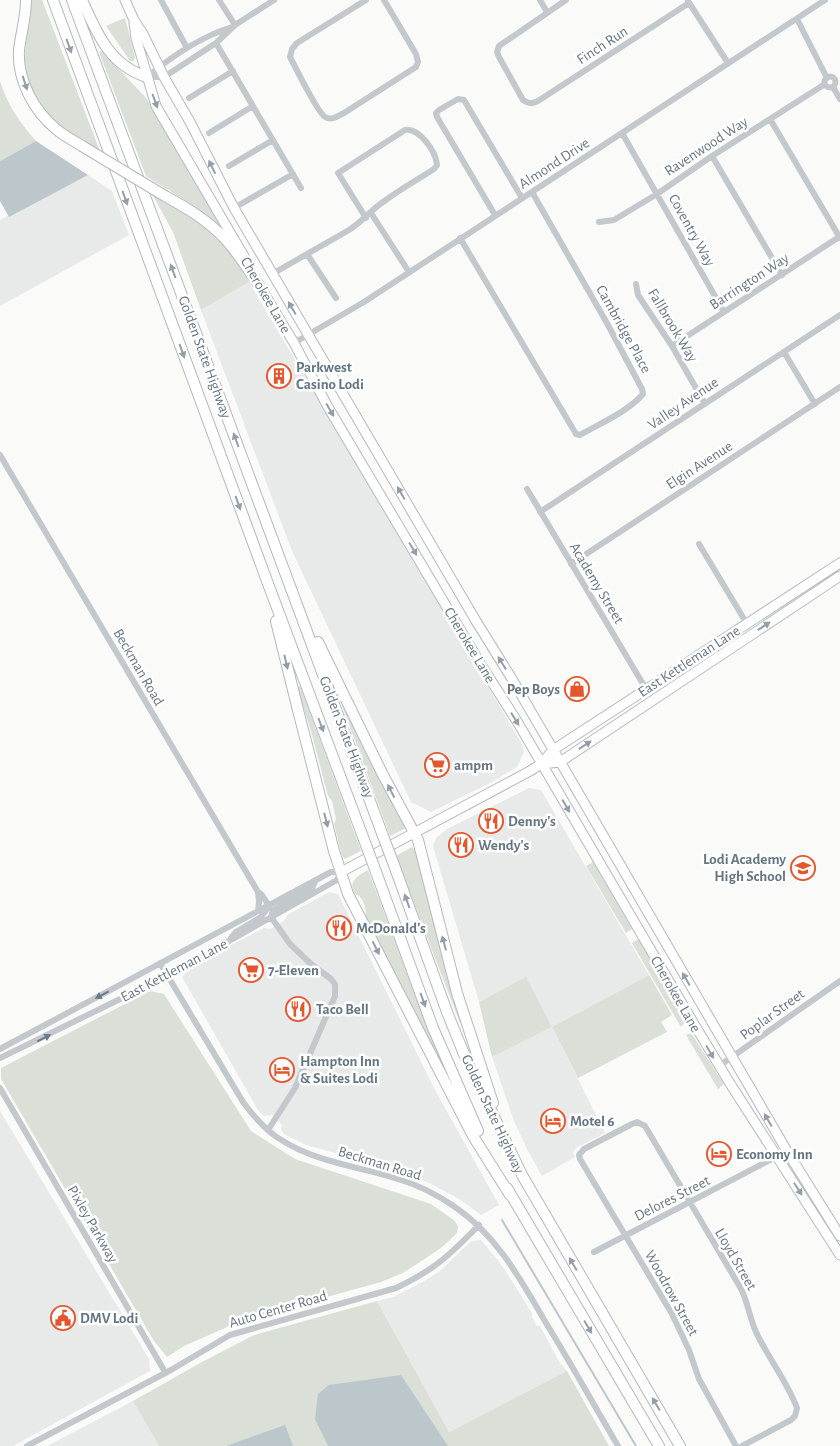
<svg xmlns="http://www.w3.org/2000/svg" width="840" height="1446" viewBox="0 0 840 1446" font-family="'Alegreya Sans',sans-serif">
	<rect width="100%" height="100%" fill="#fafaf8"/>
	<path fill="#e8e9e9" d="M88,175L112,191L129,235L0,306V220Z
		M249,282L522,744L524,752L517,767L490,783L431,812L411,802L292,551L201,310Z
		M529,788L541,790L649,975L552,1027L605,1133L576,1148L573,1153L575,1157L542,1176L527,1149L514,1121L492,1057L552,1027L526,978L479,1002L433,846L436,838L447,829Z
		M329,892L338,894L435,1090L499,1205L481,1215L459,1199L429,1183L382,1166L306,1145L284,1134L281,1129L282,1125L272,1115L264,1116L258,1110L182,977L193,965L264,928L270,929L284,921L287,915Z
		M0,1111L149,1359L150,1371L13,1446H0Z
		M481,1240L498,1260L512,1281L532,1313V1317L537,1326H540L560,1363L567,1371L449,1432L377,1301L393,1297L426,1280L440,1271L471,1241Z
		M133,1401L159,1446H47Z"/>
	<path fill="#dadfd7" d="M32,0H42L100,151C60,134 23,101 25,54C26,36 30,18 32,0Z
		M125,18L135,57L134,61H130L106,26Z
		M104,50L117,67L147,99L221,225L219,226L184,200L146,176L99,52Z
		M0,81C7,104 20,123 36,141L0,161Z
		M152,194C179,208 208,226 228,249C236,259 243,272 249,282L201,310L173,232Z
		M300,686L361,851L345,859L342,856L334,824L336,819L332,801L328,796L311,731L297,687Z
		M342,695L386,793L392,797L406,826L404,829L390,836L339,697Z
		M412,847L416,851L464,1022L460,1023L396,856Z
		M593,862L632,929L626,933L586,866Z
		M368,870L429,1032L446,1071L445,1072L366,917C366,910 365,903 360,897C356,893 357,897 354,892C348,880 360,875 368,870Z
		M637,940H639L686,1021L681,1027L632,943Z
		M649,975L672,1015L661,1022L667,1032L578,1078L552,1027L492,1057L479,1002L526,977L552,1027Z
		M150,991L164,994L251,1131L295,1159L431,1204L455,1221L458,1227L457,1233L441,1248L403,1273L381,1282L243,1320L184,1346L167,1357L154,1341L1,1079V1068Z
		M691,1033L724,1084L718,1089L686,1035Z
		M377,1301L449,1432L567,1371L609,1446H159L133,1401L202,1362L254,1335Z"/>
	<path fill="#bbc7cb" d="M36,141L88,175L9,217L0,201V161Z
		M401,1375L448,1446H328L315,1419L318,1394L329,1385Z
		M285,1425L293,1446H226Z"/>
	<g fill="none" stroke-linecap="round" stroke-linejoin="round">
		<path stroke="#bbc7cb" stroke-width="2" d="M502,1220L636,1446"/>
		<defs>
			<path id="major" d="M125,0L134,20L143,34L164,77L190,122L234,208L476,621L512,679L787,1151L840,1236
				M134,23L136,38L156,106L245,258
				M255,278L294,343L328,407L480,663L518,723L694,1024L731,1085L840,1255
				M541,764L560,762L840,576
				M341,872L530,771L541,764L553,750L840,563"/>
			<path id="highway" d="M26,0C26,17 21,33 19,50C17,80 34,111 56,129C64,136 74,141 82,146
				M53,0L267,581L366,845
				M72,0L383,836
				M82,0C97,33 109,65 147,77
				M165,196C187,208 209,221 226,240C238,253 248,269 258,284
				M276,621L298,710L334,851L348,894L473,1136L510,1195
				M318,642L382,773L418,840L457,993L493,1103
				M394,865L447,1012L464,1054L522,1175L680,1446
				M376,872L433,1028L478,1131
				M507,1188L659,1446"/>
		</defs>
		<use href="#major" stroke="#b5babe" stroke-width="11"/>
		<use href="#highway" stroke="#b4b9bd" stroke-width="12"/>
		<path stroke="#c3c8cc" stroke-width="6" d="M161,0L187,48
			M219,0L235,25
			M366,0L297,43L292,49L290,57C296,68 317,112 325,117C332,121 338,116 344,113L416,67L418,62L416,54L384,0
			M540,0L547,12
			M566,0L499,46L497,52L499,57L523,100C529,104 532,104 538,101L689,3
			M688,1L728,63
			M797,19L827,78
			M216,43L301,188
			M824.5 82a5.5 5.5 0 1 1 11 0a5.5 5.5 0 1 1-11 0Z
			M147,77H164L216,43L235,25L274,0
			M147,77C172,56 200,37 232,27
			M833,87L840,99
			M189,98L233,71
			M770,119L840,238
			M209,133L253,106
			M622,133L724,312
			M712,156L782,275
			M229,166L273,140
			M234,208L293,174
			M371,213L409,272
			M495,215L437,117L436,113L439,110L458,99L464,100L522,198
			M599,222L614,220L657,194L712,156L825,84
			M460,238L576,434L580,435C599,424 629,411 643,394L642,389L608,325L532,192
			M307,254L336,298
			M272,274L349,230C362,222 371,210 383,202C399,190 417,180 434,169L437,165C436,152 420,128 405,130L338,173L366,218
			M636,284L638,295L672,346L705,404
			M294,343L364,302L825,0
			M672,346L839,237
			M784,352L815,404
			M0,455L258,892L262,895L269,906L261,917L236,932L231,938
			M527,489L646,689
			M540,512L840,315
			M699,544L747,624
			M571,564L840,387
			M258,892L259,902L258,911
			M160,963L243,1102C254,1117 267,1132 283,1141C318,1163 362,1167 401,1180C421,1186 439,1196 455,1207C499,1237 523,1284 549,1328C573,1367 595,1407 618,1446
			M0,1049L331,872H341L337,880L167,976L0,1058
			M719,1066L840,981
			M0,1088L165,1372
			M268,1130L295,1088L335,996V984L331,979L311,964L290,944L271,917L273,910L312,888L315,882
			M594,1252L787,1151
			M27,1446L171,1370L230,1335L396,1288C434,1270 450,1255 479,1225
			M736,1446L699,1379L689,1350L672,1314L580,1159L579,1155L584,1149L632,1124L637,1122L645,1126L740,1287C748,1301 749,1317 756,1332C768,1358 787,1381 797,1408L795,1416L791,1420L742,1446"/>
		<use href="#major" stroke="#fff" stroke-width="9"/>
		<use href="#highway" stroke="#fff" stroke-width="10"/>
		<defs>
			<path id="highway-bridge" d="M82,146L165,196
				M383,836L394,865
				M366,845L376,872"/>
		</defs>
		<use href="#highway-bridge" stroke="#b4b9bd" stroke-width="12" stroke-linecap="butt"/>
		<use href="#highway-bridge" stroke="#fff" stroke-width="10"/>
	</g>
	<defs><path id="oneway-solid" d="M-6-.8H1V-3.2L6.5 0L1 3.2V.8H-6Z" transform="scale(1.25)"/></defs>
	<g fill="#939fa8">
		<use href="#oneway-solid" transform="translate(69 46) rotate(70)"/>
		<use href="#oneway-solid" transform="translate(25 83) rotate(72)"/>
		<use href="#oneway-solid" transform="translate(155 101) rotate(70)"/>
		<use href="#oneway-solid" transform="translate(212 167) rotate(-116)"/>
		<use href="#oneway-solid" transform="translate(125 198) rotate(70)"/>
		<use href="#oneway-solid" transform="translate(173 271) rotate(-110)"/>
		<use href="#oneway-solid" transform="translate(292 308) rotate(-120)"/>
		<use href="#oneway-solid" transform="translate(182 351) rotate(70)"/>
		<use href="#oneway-solid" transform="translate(330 410) rotate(60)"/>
		<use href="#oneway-solid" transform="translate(236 440) rotate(-110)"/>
		<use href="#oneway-solid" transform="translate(401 493) rotate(-120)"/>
		<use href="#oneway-solid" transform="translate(238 503) rotate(70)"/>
		<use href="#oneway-solid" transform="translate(413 549) rotate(59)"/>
		<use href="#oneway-solid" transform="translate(764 626) rotate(-33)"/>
		<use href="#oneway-solid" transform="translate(286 662) rotate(77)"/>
		<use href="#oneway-solid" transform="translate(502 663) rotate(-122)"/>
		<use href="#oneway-solid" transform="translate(515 719) rotate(58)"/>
		<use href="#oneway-solid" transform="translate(321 725) rotate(69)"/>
		<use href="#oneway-solid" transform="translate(585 745) rotate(-33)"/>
		<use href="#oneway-solid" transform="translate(391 791) rotate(-117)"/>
		<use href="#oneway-solid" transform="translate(566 806) rotate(60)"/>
		<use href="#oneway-solid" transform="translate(326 820) rotate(76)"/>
		<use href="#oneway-solid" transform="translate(407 901) rotate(-110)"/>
		<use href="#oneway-solid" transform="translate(444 943) rotate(-105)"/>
		<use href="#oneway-solid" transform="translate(376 948) rotate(63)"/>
		<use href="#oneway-solid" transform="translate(686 979) rotate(-120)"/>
		<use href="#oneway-solid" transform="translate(423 1000) rotate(70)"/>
		<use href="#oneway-solid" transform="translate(710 1052) rotate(59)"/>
		<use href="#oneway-solid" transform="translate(768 1120) rotate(-120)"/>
		<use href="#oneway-solid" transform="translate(798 1189) rotate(57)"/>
		<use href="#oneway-solid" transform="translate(573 1264) rotate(-121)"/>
		<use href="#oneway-solid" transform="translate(588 1327) rotate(59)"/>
		<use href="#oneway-solid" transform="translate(656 1404) rotate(-121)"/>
	</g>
	<g fill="#6a7a87">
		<use href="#oneway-solid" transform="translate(102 995) rotate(152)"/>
		<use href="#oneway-solid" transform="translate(44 1038) rotate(-27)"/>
	</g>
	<defs>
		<symbol id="building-ring" viewBox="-11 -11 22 22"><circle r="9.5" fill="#fff" stroke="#e4572e" stroke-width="1.5"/><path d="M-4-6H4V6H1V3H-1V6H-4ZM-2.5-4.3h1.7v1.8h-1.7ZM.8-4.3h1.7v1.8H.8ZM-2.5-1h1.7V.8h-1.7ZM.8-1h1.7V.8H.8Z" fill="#e4572e"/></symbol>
		<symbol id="shop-ring" viewBox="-11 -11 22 22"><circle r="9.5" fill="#fff" stroke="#e4572e" stroke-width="1.5"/><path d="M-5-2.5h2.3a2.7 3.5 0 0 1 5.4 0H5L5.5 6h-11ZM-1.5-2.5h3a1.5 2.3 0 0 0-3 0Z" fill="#e4572e"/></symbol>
		<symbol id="supermarket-ring" viewBox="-11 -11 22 22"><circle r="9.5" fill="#fff" stroke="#e4572e" stroke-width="1.5"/><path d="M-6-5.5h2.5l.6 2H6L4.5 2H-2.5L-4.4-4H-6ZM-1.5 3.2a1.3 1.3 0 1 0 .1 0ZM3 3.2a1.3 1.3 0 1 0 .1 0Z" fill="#e4572e"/></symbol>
		<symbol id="restaurant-ring" viewBox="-11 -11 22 22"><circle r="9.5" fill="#fff" stroke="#e4572e" stroke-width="1.5"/><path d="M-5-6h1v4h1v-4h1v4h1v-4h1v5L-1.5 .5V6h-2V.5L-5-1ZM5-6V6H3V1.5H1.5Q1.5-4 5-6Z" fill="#e4572e"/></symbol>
		<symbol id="school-ring" viewBox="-11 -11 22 22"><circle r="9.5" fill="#fff" stroke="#e4572e" stroke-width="1.5"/><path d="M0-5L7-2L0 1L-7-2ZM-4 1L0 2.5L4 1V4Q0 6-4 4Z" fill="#e4572e"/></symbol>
		<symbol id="hotel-ring" viewBox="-11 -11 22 22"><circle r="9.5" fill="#fff" stroke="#e4572e" stroke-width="1.5"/><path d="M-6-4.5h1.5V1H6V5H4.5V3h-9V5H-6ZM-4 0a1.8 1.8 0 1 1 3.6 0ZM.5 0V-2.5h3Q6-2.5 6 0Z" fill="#e4572e"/></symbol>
		<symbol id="civic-ring" viewBox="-11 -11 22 22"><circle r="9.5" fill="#fff" stroke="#e4572e" stroke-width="1.5"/><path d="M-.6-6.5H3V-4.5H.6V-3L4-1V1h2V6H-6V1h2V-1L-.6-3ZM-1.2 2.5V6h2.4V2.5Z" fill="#e4572e"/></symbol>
	</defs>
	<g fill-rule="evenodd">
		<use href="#building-ring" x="265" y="362" width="28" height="28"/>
		<use href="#shop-ring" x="563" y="675" width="28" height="28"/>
		<use href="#supermarket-ring" x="423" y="751" width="28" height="28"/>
		<use href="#restaurant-ring" x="477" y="807" width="28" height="28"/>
		<use href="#restaurant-ring" x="447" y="831" width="28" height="28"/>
		<use href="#school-ring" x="789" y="854" width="28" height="28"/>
		<use href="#restaurant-ring" x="325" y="914" width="28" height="28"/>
		<use href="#supermarket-ring" x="237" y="956" width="28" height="28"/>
		<use href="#restaurant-ring" x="284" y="995" width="28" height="28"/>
		<use href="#hotel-ring" x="268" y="1056" width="28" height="28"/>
		<use href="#hotel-ring" x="539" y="1107" width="28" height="28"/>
		<use href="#hotel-ring" x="705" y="1140" width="28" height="28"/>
		<use href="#civic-ring" x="49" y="1304" width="28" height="28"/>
	</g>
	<g text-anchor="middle" stroke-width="5" stroke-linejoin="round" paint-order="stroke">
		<g font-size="15" fill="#657683" stroke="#fff">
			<text transform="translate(602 45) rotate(-33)" y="5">Finch Run</text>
			<text transform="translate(706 146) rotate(-33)" y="5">Ravenwood Way</text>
			<text transform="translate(554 163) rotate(-33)" y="5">Almond Drive</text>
			<text transform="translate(692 230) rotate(61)" y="5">Coventry Way</text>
			<text transform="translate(749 281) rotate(-33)" y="5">Barrington Way</text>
			<text transform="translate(266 295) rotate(60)" y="5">Cherokee Lane</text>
			<text transform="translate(673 325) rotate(59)" y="5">Fallbrook Way</text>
			<text transform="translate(624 329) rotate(61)" y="5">Cambridge Place</text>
			<text transform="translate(205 357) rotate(70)" y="5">Golden State Highway</text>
			<text transform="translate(683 403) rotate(-34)" y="5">Valley Avenue</text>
			<text transform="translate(699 465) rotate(-33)" y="5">Elgin Avenue</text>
			<text transform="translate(597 583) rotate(59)" y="5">Academy Street</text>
			<text transform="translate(470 645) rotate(59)" y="5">Cherokee Lane</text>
			<text transform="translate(689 661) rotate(-33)" y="5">East Kettleman Lane</text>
			<text transform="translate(139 667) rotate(60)" y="5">Beckman Road</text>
			<text transform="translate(347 737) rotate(69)" y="5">Golden State Highway</text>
			<text transform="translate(174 970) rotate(-28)" y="5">East Kettleman Lane</text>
			<text transform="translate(676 994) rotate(60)" y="5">Cherokee Lane</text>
			<text transform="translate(772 1014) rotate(-36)" y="5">Poplar Street</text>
			<text transform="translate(493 1114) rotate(65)" y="5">Golden State Highway</text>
			<text transform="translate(380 1163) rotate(17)" y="5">Beckman Road</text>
			<text transform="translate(672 1198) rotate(-27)" y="5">Delores Street</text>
			<text transform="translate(93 1224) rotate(60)" y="5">Pixley Parkway</text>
			<text transform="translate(736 1259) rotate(60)" y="5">Lloyd Street</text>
			<text transform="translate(672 1293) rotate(61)" y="5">Woodrow Street</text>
			<text transform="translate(278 1309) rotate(-16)" y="5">Auto Center Road</text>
		</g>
		<g font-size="15" font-weight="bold" fill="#657683" stroke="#fff" text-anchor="start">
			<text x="296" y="372">Parkwest<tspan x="296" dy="17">Casino Lodi</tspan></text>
			<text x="560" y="694" text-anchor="end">Pep Boys</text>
			<text x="454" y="770">ampm</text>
			<text x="508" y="826">Denny's</text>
			<text x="478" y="850">Wendy's</text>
			<text x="786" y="864" text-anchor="end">Lodi Academy<tspan x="786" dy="17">High School</tspan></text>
			<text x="356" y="933">McDonald's</text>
			<text x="268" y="975">7-Eleven</text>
			<text x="316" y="1014">Taco Bell</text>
			<text x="300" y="1066">Hampton Inn<tspan x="300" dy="17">&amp; Suites Lodi</tspan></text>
			<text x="570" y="1126">Motel 6</text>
			<text x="736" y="1159">Economy Inn</text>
			<text x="80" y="1323">DMV Lodi</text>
		</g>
	</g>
</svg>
